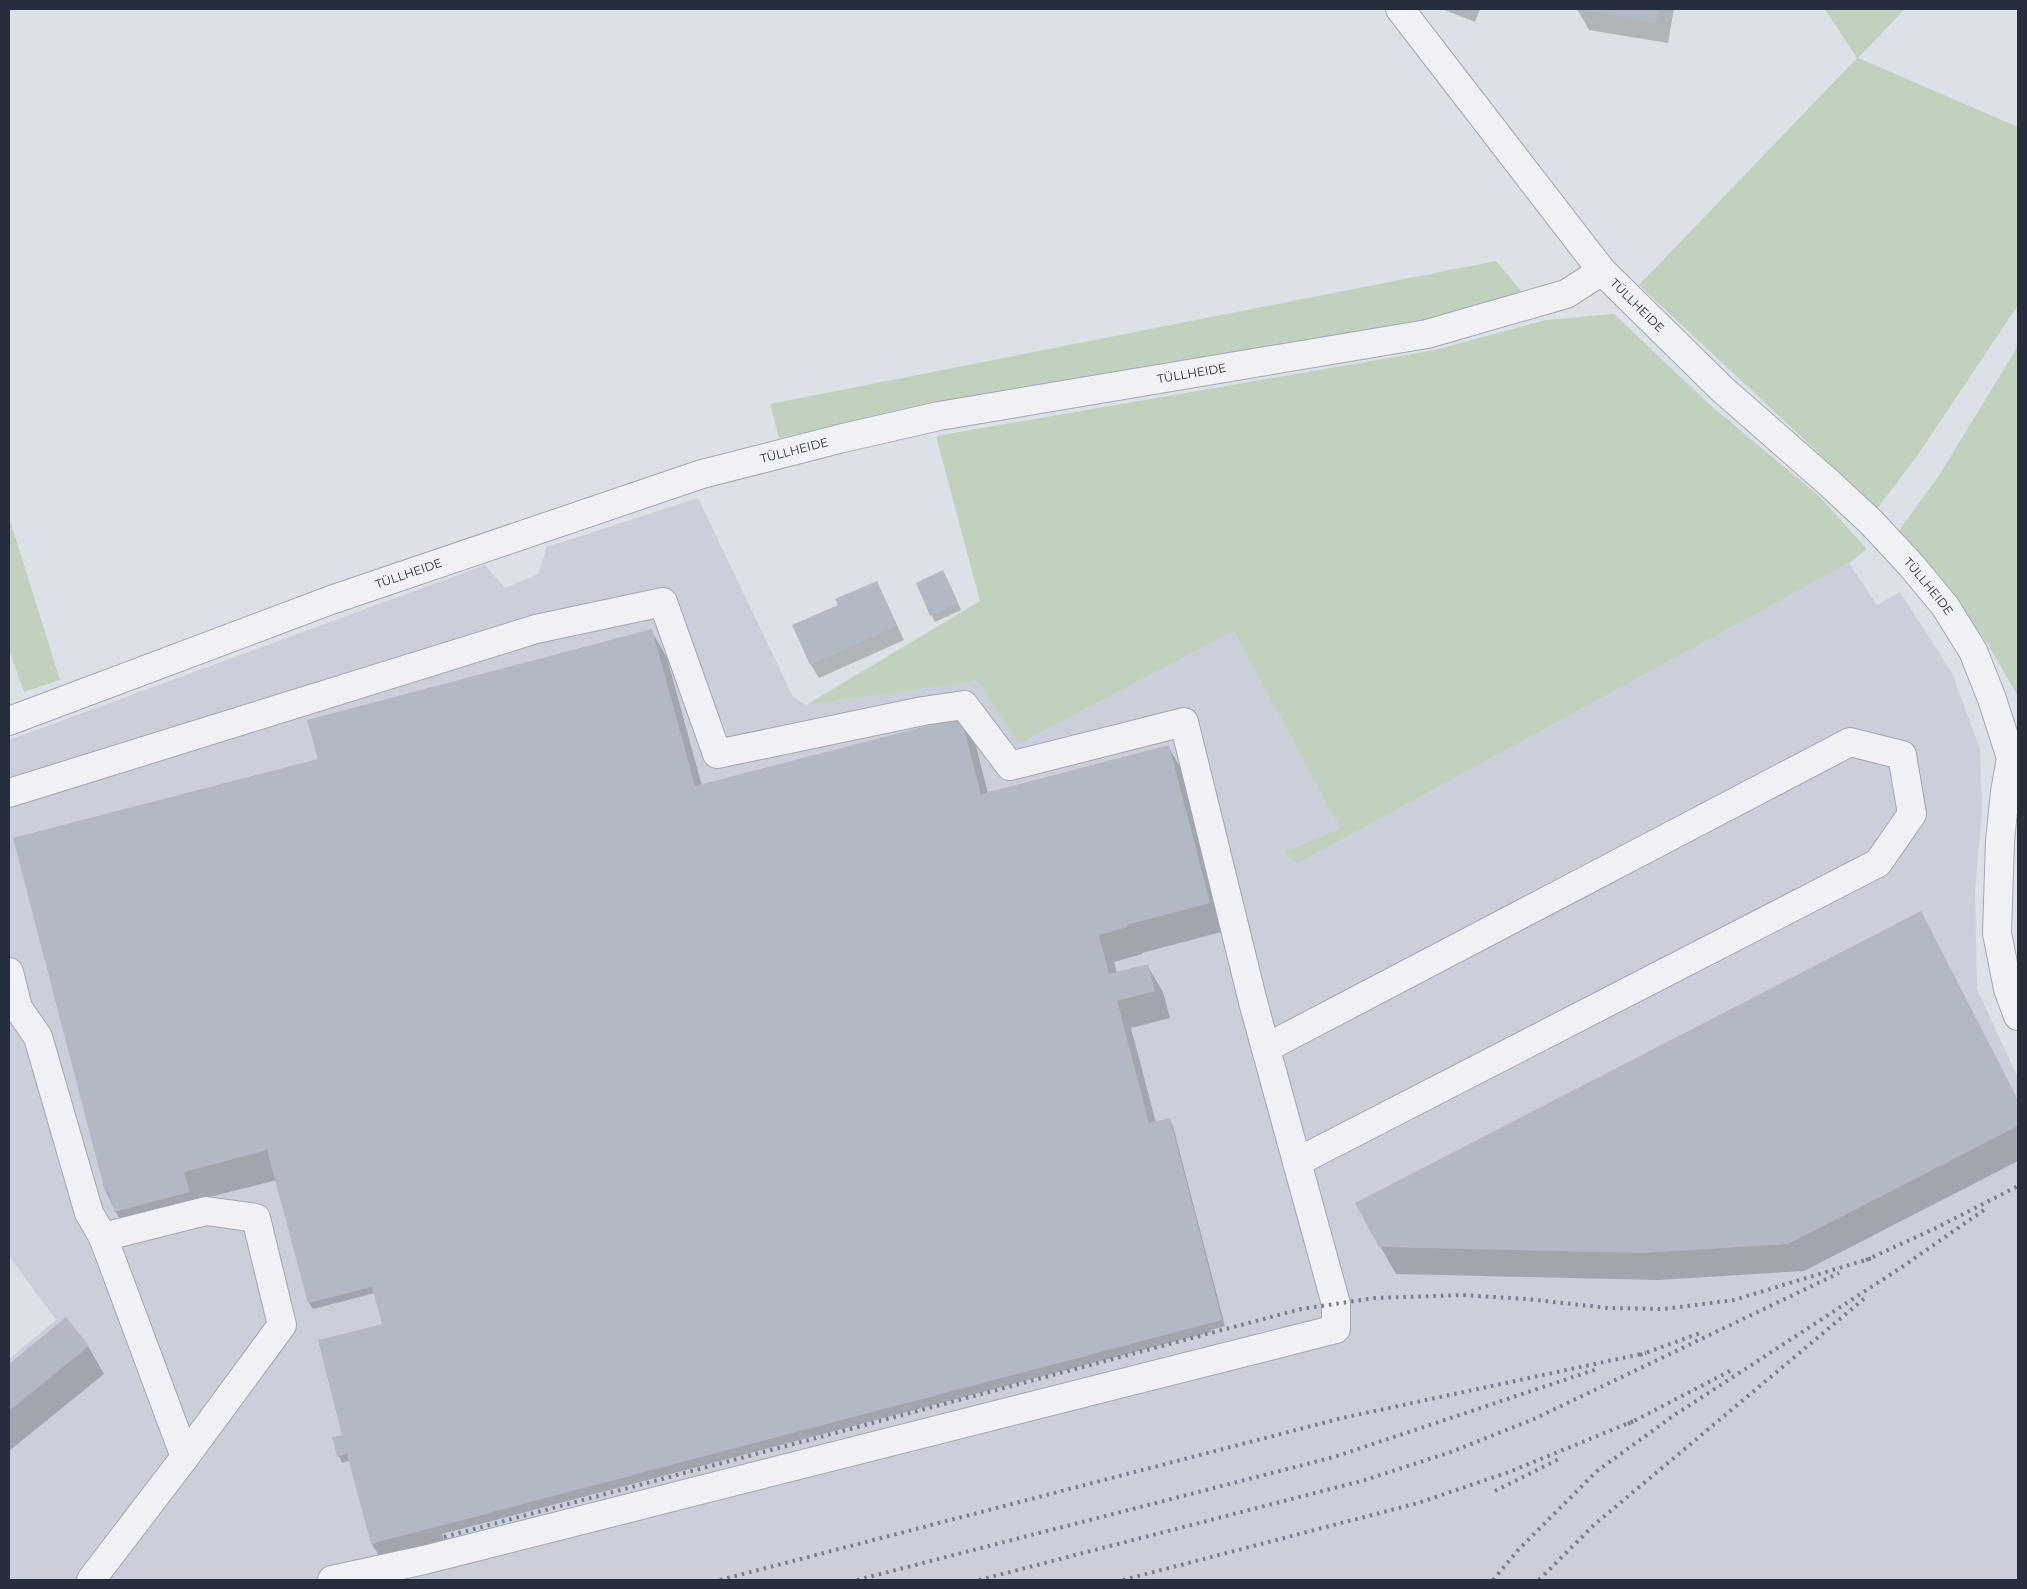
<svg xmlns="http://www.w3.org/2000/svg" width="2027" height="1589" viewBox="0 0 2027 1589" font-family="Montserrat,sans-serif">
	<rect width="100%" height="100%" fill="#dce0e7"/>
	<path fill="#cacfd9" d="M698,498L793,697L806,705L977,681L1019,744L1234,631L1340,828L1284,852L1297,864L1849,563L1877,605L1900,592L1952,673L1980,749L1982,811L1975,889L1977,989L2018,1078V1580H9V1359L56,1320L9,1256V740L485,565L505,588L538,574L547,547Z"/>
	<path fill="#c2d1bd" d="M1825,9H1905L1858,58L2018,127V305L1917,456L1876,510L1841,474L1639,285L1857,58Z
		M1496,261L1522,292L1422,321L927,404L779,438L770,404Z
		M1614,314L1709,404L1819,496L1867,549L1849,563L1297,864L1284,852L1340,828L1234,631L1019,744L977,681L806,705L980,601L936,436L1435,350L1546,320Z
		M2018,346V696L1987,643L1955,599L1898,532L1940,474Z
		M9,517L60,680L24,692L9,650Z"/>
	<path fill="#0003" d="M1442,9H1480L1475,22Z
		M1577,9H1674L1668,43L1589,30Z
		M947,578L961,610L935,622L932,615Z
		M877,582L904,640L819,678L811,665L839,606Z
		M651,630L667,658L702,786L960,718L976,746L988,793L1168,746L1184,774L1225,931L1142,953V954L1114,962L1117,973L1147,965L1163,992L1170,1018L1131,1028L1156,1123L1169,1119L1173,1126L1225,1326L1211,1330V1332L446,1533L442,1534L448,1555L388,1571L372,1544L350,1460L342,1463L339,1456L384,1324L375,1293L313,1309L309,1303L277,1180L122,1219L119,1218L106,1192L319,760Z
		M1920,913L2018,1101V1161L1804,1271L1658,1280L1396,1274L1380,1246Z
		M66,1319L88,1346L104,1374L9,1451V1365Z"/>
	<path fill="#b3b9c4" d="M1577,9H1659L1656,23Z
		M943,570L958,603L930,616L916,583Z
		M877,581L897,626L810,665L792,625L838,605L835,599Z
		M652,629L695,786L961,717L981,794L1169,745L1210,903L1127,925V927L1099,935L1109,974L1148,964L1155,991L1117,1001L1149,1123L1170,1118L1222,1320L371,1544L347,1454L337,1457L332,1437L342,1435L318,1340L382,1324L372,1287L308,1303L267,1150L184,1172L190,1192L114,1212L109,1192H105L13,838L318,759L307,720Z
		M1921,911L2018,1100V1126L1788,1244L1642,1253L1379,1247L1355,1203Z
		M66,1317L89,1346L9,1411V1364Z"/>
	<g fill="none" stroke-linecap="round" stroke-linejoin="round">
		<defs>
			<g id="minor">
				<path id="s1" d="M1400,9L1602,271L1722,389L1828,482L1871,522L1911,565L1945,606L1973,651L1992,699L2011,758L2005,792L2000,841L1997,933L2008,989L2018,1016"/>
				<path id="s2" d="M9,721L331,600L702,474L843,438L939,416L1427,334L1566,294L1602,271"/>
				<path d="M9,793L536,629L663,602L717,754L923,711L964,705L1010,766L1184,722L1253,1002L1336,1304V1329L424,1560L332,1580"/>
				<path d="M9,972L18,1008L38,1037L89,1213L103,1237L185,1457"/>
				<path d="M1266,1048L1850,742L1902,755L1912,814L1878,863L1297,1162"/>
				<path d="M91,1580L185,1457L282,1325L256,1218L206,1211L103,1237"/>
			</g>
		</defs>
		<use href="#minor" stroke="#a2a7b1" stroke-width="30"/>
		<use href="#minor" stroke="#eff1f5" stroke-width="28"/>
		<path stroke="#757f90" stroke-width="4" stroke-dasharray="2.5 5" stroke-linecap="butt" d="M1866,1260L1936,1228L2018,1186
			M1640,1355L1703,1332
			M1628,1424L1730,1371
			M1495,1491L1559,1459
			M444,1537L1301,1309L1375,1298L1462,1295L1527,1299L1608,1308L1664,1309L1734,1300L1872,1258
			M720,1580L1342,1418L1646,1353
			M857,1580L1334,1457L1597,1369
			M979,1580L1365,1480L1451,1452L1534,1419L1839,1273
			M1123,1580L1418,1503L1509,1472L1634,1421
			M1493,1580L1519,1549L1597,1471L1673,1416L1899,1269L1984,1210
			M1539,1580L1595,1524L1865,1298"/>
	</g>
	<g text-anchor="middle" stroke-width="4.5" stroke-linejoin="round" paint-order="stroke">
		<g font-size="12" fill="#262e3d" stroke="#ebeff5">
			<text dy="4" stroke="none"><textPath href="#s1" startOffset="380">TÜLLHEIDE</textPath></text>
			<text dy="4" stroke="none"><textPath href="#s2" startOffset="1236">TÜLLHEIDE</textPath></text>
			<text dy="4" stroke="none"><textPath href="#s2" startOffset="831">TÜLLHEIDE</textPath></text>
			<text dy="4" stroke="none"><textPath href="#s2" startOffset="426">TÜLLHEIDE</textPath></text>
			<text dy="4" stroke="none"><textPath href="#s1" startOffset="785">TÜLLHEIDE</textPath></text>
		</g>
	</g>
	<rect width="2027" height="1589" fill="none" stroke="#262e3d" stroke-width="20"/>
</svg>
